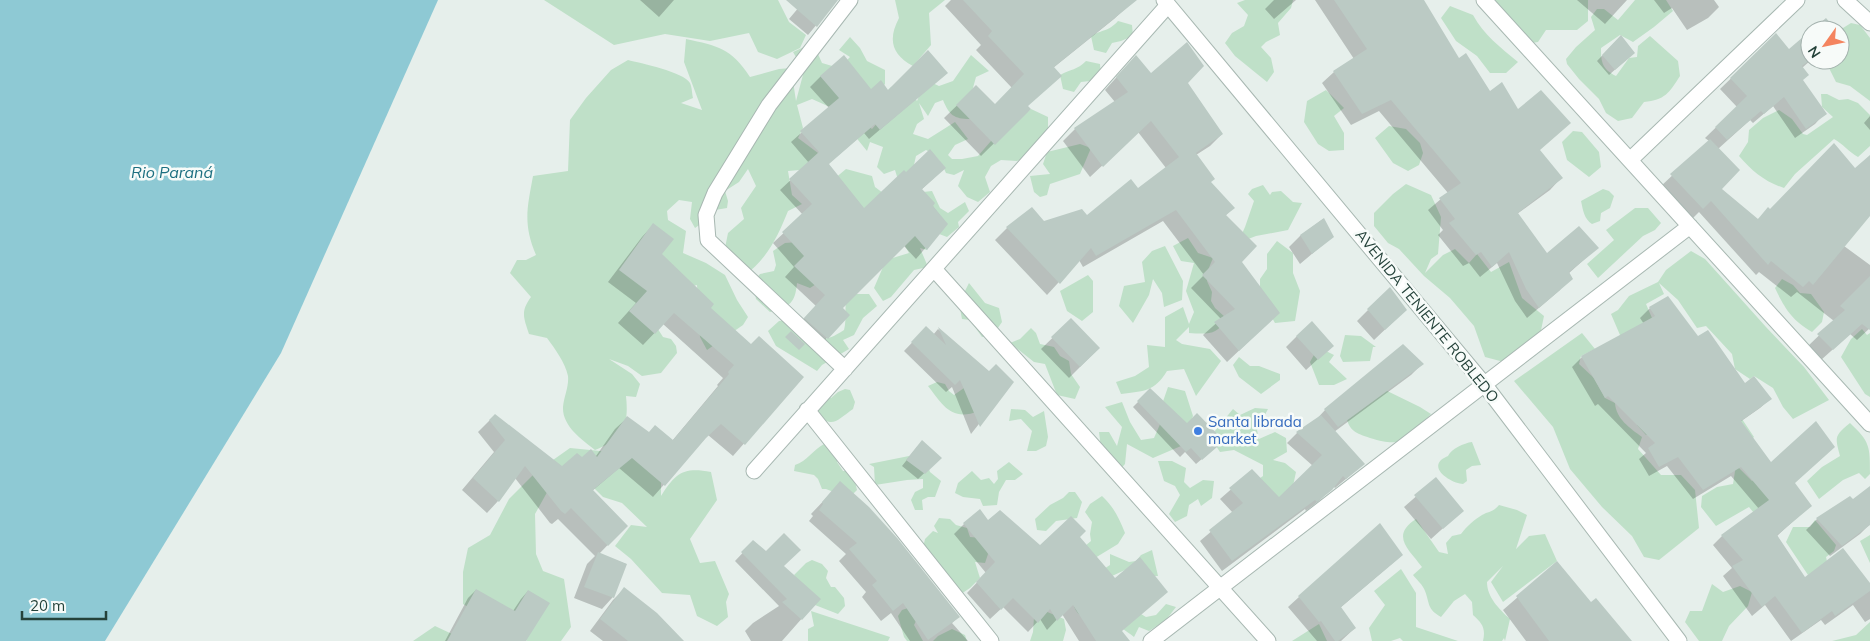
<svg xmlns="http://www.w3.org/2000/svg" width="1870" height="641" viewBox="0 0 1870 641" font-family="Mulish,sans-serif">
	<rect width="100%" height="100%" fill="#e6efeb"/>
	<path fill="#bfe0c8" d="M544,0H778L789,22L806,35L800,48L777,59L758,52L749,33L710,41L665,34L614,45Z
		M895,0H945L929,13L931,45L913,66C891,54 888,39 899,18Z
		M1245,0H1293L1291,8L1278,23L1280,35L1266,42L1261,47L1271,58L1274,72L1267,82L1235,56L1225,43L1232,33L1244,26L1248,15L1237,3Z
		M1492,0H1588V21L1577,30H1546L1538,42L1532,43Z
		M1635,0H1666L1673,11L1654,27L1633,42L1620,35L1601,48C1601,62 1602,69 1616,76L1629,58L1637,57L1638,46L1650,36L1678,61L1680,76C1669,93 1665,100 1644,102L1632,118L1618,121L1606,113L1599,99L1579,79L1567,64L1566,59L1576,47L1595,30L1591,17L1597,9H1604L1618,20Z
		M1450,6L1473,15C1484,35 1500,47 1518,62L1506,73H1490L1477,56L1456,41L1441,18Z
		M1118,21L1132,25L1133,36L1121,41L1112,43L1106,53L1094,50L1091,36C1103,29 1108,32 1118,21Z
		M1851,23L1860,25L1870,38V101L1850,86L1836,82L1825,60H1840V41L1843,37V28Z
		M850,37L860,48L867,61L885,70V84L858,117L872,129L887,112L878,101L891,87L903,83L917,101L926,80L939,86L953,81L971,55L989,71L976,77L971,95L970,119C954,119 949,115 943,100L935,103L928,116L919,103L924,119L917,124L913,134L928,139L955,122L968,139L955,145L948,155L952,159H962L978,156L991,141L1031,109L1048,117V135L1039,151L1017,161L1001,160L991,166L985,177L990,192L978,202L967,197L958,186L964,170L954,175L946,173C941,162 937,155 926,150L916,156L911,178L899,183L895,170L884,174L877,167L883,147L870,142L867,151L832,108L812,99L797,105L803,128L798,138L818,153L811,169L788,171L792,195L802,204L788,211C778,236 767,259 745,275L723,258L728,233L744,219L741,208L756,186L748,169L739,182L725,191L728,201L727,208L715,210L705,221L695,228L690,219L692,202L679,200L667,211L668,220L686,231L683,253L706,263L725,275L737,300L748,317L743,325L707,350L700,337L697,285L679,290L656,326L663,337L671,339L676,346L677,353L661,373L642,376L628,366L609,359L632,374L640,384L636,397L626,396C629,424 624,439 595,450C582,440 562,426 563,407C564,396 569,387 568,376C565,362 555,349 547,338L529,334C524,318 520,312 531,297L510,273L517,260H526L536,255C523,224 527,209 533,176L568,171L570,120L586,98L611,70L628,60C640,63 684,72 690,83C692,87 692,94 693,98L681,103L702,110L684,62L686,39C718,46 731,48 750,77L779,69L791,68L796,101L804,71L793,52L813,43L822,63L839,68L850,57L839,50Z
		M1086,61L1100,64L1101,75L1090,81L1081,82L1074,92L1063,89L1060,75C1071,69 1077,70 1086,61Z
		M1326,90L1344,108L1334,116L1344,133V150L1329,151L1318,144L1304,122L1307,101Z
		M1821,94H1827L1839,100L1848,99L1858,103L1870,115V146L1858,157C1849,152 1843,144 1834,139L1795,174L1784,188C1765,182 1752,171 1739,156L1748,142L1749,130L1763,118L1779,110L1792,119L1803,134L1807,135L1833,117L1822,107Z
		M1389,126L1406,129L1420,143L1423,153L1419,165L1408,171L1393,163L1375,138Z
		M1573,131L1582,132L1599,152L1601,167L1589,177L1567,160L1562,142Z
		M1080,144L1091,148L1080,174L1050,184L1047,195L1040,197L1034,192L1030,176L1050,174L1043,164L1047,152Z
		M846,169L872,176L875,187L887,196L932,191L940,208L948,213L965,202L969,211L958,222L959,227L947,237L934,232L927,250L920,248L928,267L914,270L891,297L883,301L874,288L886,260L909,253L901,239L827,185Z
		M1406,184L1431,195L1441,217L1438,254L1431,259L1425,273L1443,255L1455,249L1469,263L1477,254L1491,272L1509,262L1522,298L1544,316L1540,335L1504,362L1485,357L1474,326L1450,298L1424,276L1399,249L1388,243L1374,226V213L1393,194Z
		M1263,185L1270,195L1272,192L1281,191L1293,202L1302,203L1288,230L1256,236L1243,241L1241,236L1245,227L1254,201L1248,194L1252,189Z
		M1603,189L1609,191L1614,196L1610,208L1601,213L1600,221L1592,224C1584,219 1583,210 1581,201Z
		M1635,208H1648L1661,223L1655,230L1643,236L1598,278L1587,264L1614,240L1606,230Z
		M1188,238L1198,253L1213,258L1208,270L1207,281L1212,292L1211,301L1215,308L1226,318C1218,336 1206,334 1189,333V327L1176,340L1182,344L1210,349L1221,361L1196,396L1184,369L1167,371C1154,392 1144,391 1121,394L1116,382L1135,376L1149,367L1147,345L1165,347V317L1183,307L1189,324L1194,312L1186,291L1194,263L1181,261L1173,246Z
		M812,241L821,281L810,288L797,283C795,304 790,306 770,312L756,299L753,282L760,274L774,271L776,265L773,251L785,243Z
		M1277,241L1293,253V273L1300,291L1295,321L1275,323L1260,297V279L1267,269V254Z
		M1165,246L1183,281L1182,300L1164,307L1162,293L1153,279L1149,295L1133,323L1119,306L1124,286L1145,282L1142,262L1152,251Z
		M1691,251L1705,259L1766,327L1804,367L1829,400L1793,419L1783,407L1773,388L1754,376L1750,379L1735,369L1732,354L1706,326L1697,328L1678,300L1659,283L1664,294L1646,304L1652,318L1742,419L1754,437L1740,449L1657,430L1646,435L1637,425L1638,418L1620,335L1611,314L1618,310L1629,296L1658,282L1666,270Z
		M1088,275L1093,281V312L1082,321L1067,311L1060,291Z
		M1782,279L1793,285L1800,293L1811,294L1824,312L1822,322L1812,332C1792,320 1785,309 1775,288Z
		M969,283L985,303L999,308L1002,322L993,335L982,337L970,320L962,319L959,303Z
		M847,294H869L877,306L863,318L854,335L843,340L849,349L822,365L817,371L776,346L768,331L779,321L789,320C812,336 817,348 844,330C847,318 844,307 847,294Z
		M1031,328L1036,333L1040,344L1054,347L1060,356L1069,361L1071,374L1080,387L1075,399L1057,395L1045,364L1034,362L1010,343L1020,339Z
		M1862,329L1867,335L1870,333V397L1865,394L1841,357L1851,339Z
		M1582,333L1595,349L1581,356L1579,364L1594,378L1605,398L1615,403C1616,419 1630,428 1642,437L1638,449L1661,475H1681L1695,490L1699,528L1659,560L1644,557L1632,536L1602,507L1570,469L1553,427L1514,381Z
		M1345,335L1361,336L1376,347H1373L1370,361L1343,362L1340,356Z
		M1324,350L1334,355L1329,362L1347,379L1334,385H1319L1310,362L1315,353Z
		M1239,357L1250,366H1259L1280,374V380L1261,394L1239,377L1233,365Z
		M937,382L945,384L949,391L954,395L964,388L979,411C951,422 943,405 928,386Z
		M1168,387L1185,391L1193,416L1181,446L1153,458L1127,444L1125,464L1117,473L1102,456L1099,432H1109L1117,446L1122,427L1105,407L1122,402L1130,422L1141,440L1154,438L1168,406L1160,410Z
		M1379,387L1420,407L1431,414L1419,427L1414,439C1394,443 1390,444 1370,438C1356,433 1348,431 1346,414Z
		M845,389L850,390L855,402L853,409C837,420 832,430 817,413L828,397L831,398L838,392Z
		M1255,408L1268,409L1257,430L1259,439L1275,432L1286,438L1287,452L1273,460L1285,463L1296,472L1290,500L1281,513L1250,485L1263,476V465L1234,450L1220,452L1210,437L1233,409L1240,415Z
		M1011,409L1025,410L1033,417L1044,411L1048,437L1046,446L1036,451H1027L1032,431L1021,419L1009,421Z
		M1850,423C1870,442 1870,446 1870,474L1865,479L1859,473L1843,480L1819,499L1807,481L1822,467L1840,456C1835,437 1834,436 1850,423Z
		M1472,442L1481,465L1472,466L1466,470L1467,481L1463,484C1454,484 1430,471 1441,460C1443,458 1446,457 1448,456C1451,449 1464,443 1472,442Z
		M824,444L833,448L840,456L837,462L843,471H847L855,482L857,490L849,498L826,489H822L818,479L814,475L794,471L795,465C807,461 813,450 824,444Z
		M570,448L661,457V496C676,473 683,467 711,472L717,500L690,539L700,563L715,561L729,594L726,602L728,617L717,626L697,616L690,595L662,593L631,559L615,546L631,525L647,527L622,503L603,497L584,478L550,487L535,514L536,554L543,571L564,579L571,627L561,641H527L463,604V572L468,548L490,535L509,499L536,472Z
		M919,454L926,460L930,472L941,481L935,497H928L922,500L923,510H915L911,500L915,492L923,488V479L907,480L875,485L874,467L869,464Z
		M1158,461H1172L1186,468L1184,482L1190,488L1203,480L1214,481L1212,498L1201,506L1198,499L1189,505L1187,516L1175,522L1169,514L1180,495L1175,486L1164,481Z
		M1009,462L1023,474L1015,480H1006L999,492L997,505L983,506L980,499L963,497L955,493L958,483L972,471L981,480L989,478L994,484L998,479L997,471Z
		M1736,465L1752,481L1770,466L1774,508L1763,524L1749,507L1716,526L1701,507L1702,496L1717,487L1733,484Z
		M1069,492H1075L1082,502L1077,518L1056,521L1046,531L1037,530L1035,519L1050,505L1063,498Z
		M1102,496C1114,507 1119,518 1125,533L1118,544L1095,558L1079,551L1091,541L1090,534L1092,522L1085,512L1090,504Z
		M1499,505L1517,510L1527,515L1516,549L1529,536L1545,534L1557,561L1503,602L1491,582L1503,566L1487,582C1487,597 1499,609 1510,619L1505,641L1504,638L1502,641H1483C1486,628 1482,623 1473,615L1472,602L1465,594L1454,601L1441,617C1427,609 1430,604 1425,591C1423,585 1417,580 1413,575L1422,567C1409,549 1390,536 1416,519L1439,552L1448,554L1446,543L1452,536L1461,534C1466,527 1474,520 1482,515C1489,511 1492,513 1499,505Z
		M939,518L950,519L956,525L967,528L970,537L982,538L988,554L985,563L975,562L980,578L970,588L958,596L922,552L925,539L933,531L938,533L934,526Z
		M1815,520L1836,545L1834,551L1826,557L1829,570L1808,575L1786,542L1793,527H1810Z
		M1870,535V563L1860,541Z
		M1152,550L1158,576C1147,576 1132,578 1125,570L1112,576L1099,572L1110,565V554L1129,562L1136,561L1141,555Z
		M812,560L822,564L828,571L826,578L831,587H835L844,598L845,606L838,614L815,605L794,575L806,563Z
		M1401,569L1416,593V627L1458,641H1403L1400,638L1391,641H1372L1369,628L1385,605L1374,591Z
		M1712,584L1723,592L1740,586L1752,592L1748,606L1729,626L1722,641H1699L1685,622L1690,611H1702Z
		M1073,598L1136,611L1146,617L1156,615L1166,604L1176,607L1166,620L1149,631L1139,627L1134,637C1130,634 1125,630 1121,628C1102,618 1073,626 1073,598Z
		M914,606L916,621L914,625L923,641H907L904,637L898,616L902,610Z
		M811,611L890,637L888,641H808V629L814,626Z
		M1045,611L1064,619L1066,630L1063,641H1030L1033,632L1034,617Z
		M1870,622V641H1832L1856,635Z
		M1319,624L1327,641H1292Z
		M435,626L467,641H413Z
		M952,629L965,635L967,641H933L938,636Z"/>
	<path fill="#8ec9d4" d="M0,0H438L281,353L105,641H0Z"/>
	<path fill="#0003" d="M640,0H674L659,17Z
		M805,0H837L808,35L789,19Z
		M951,0H1121L1127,7L1114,19L1053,68L1027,107L1029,109L981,156L944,118L976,87L995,106L1012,88L976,50L981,45L945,6Z
		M1274,0H1296L1274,19L1265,9Z
		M1315,0H1423L1459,60L1490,93L1561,178L1550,190L1517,214L1547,255L1597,248L1568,274L1560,290L1527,318L1515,301L1497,263L1480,277L1469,263L1463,266L1438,235L1443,230L1428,210L1448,193L1379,111L1351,125L1322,83L1334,72L1354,59Z
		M1577,0H1627L1605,24Z
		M1654,0H1714L1719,7L1708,18L1687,30L1672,8L1664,13Z
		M1810,33L1811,60L1802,68L1801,80L1825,113L1815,124L1795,138L1773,106L1753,123L1750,120L1718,149L1720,190L1757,220L1770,210L1855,170L1870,157V214L1844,246L1870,265V328L1857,340L1850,334L1821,360L1807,347L1834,321L1797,292L1791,297L1759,272L1756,275L1699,212L1691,220L1660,187L1709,141L1705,138L1737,107L1720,89L1776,35L1788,51Z
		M1620,37L1628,58L1609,75L1597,61Z
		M1124,69L1187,83L1222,134L1210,146L1196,155L1210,182L1233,208L1225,216L1241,262L1266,325L1227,362L1203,335L1221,319L1191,288L1204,275L1163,221L1083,267L1079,260L1047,295L995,240L1007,228L1087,216L1138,190L1166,168L1138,132L1090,177L1063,141L1075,129L1115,102L1105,90Z
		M946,73L869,139L864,133L828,164L864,209L906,173L934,178L921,190L946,224L916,259L904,246L841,308L849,315L817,348L795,328L816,306L785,277L794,267L773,243L803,215L780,190L809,163L791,142L829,108L810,87L821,76L871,90L888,92Z
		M1870,116V130L1864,123Z
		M1323,219L1332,237L1300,264L1289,247L1300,236Z
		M653,225L661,254L709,308L751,346L802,377L733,456L708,435L653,497L619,468L592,491L626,526L599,554L626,564L612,598L602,609L574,598L587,564L595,556L558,519L552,524L550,523L515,478L498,501L487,513L462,490L494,452L478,432L495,415L562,467L582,459L596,456L615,429L627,418L648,433L672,441L718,386L717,385L723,378L663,324L643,345L618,323L636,303L608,282L642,237Z
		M1650,308L1697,338L1744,385L1770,399L1760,408L1740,422L1771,464L1793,484L1810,506L1777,536L1805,579L1870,585V619L1865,622L1853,605L1825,625L1821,620L1791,641L1765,605L1752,616L1723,576L1732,568L1713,545L1722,536L1759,509L1731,476L1693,499L1667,466L1649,476L1639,459L1646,453L1598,404L1595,406L1572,367L1582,357L1644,324L1640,318Z
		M1368,310L1394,321L1374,340L1357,321Z
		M1071,320L1099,348L1069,378L1041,349Z
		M926,328L933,335L938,329L989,372L1012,382L971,434L952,387L946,392L904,351Z
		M1297,336L1332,346L1306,370L1286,347Z
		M1422,364L1411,375L1334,432L1364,464L1335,488L1333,486L1320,500L1306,511L1305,509L1222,571L1200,541L1233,513L1220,499L1252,471L1279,499L1313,466L1287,443L1297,433L1314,422L1325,410Z
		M1150,390L1187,424L1217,446L1196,464L1185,452L1180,457L1133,407Z
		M917,447L940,458L918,479L902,466Z
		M1436,479L1451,521L1431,539L1404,507Z
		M830,494L958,617L952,623L968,641H910L891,613L881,621L862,597L866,592L839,561L846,554L809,521L813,516L811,514Z
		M1817,519L1870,522V524L1860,534L1830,556L1806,530Z
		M988,522L1040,546L1078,537L1121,632L1120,641H1079L1062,614L1047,630L1040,619L1028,632L1003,607L990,619L967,593L986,573L954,534L964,524Z
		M753,542L819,599L782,641H751L745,631L753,623L779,606L735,561Z
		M1402,555L1340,608L1355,628L1341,641H1317L1288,607L1299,597Z
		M1557,563L1622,641H1526L1503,610Z
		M624,589L681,641H603L590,631L613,600Z
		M476,590L513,611L521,599L528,591L524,641H445L468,598Z"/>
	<path fill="#bbcac4" d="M786,0H838L817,27Z
		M963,0H1137L1054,67L1062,76L1028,106L1031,109L995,145L956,105L976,85L995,104L1024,74L988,36L992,31Z
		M1334,0H1424L1459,58L1466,53L1490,91L1502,82L1518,109L1541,90L1571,123L1540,150L1563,178L1518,213L1547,253L1579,226L1599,248L1569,272L1573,279L1539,308L1526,289L1509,252L1492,267L1481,252L1476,255L1449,223L1455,219L1439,198L1461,183L1391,100L1362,114L1333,71L1367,49Z
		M1826,18L1836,30H1812Z
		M1810,31V60L1802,66L1809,75L1803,80L1827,114L1806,129L1784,97L1764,114L1761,111L1727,140L1715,127L1747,96L1730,78L1776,33L1789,49Z
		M1621,35L1635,53L1615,70L1602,55Z
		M1187,42L1204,66L1188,83L1223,134L1196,153L1215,179L1211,182L1235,208L1226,215L1257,246L1242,262L1280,313L1239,351L1214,322L1235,309L1202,275L1215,262L1176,210L1096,256L1091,248L1060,284L1006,227L1032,207L1044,221L1082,209L1087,215L1131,179L1138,188L1179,157L1151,121L1103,167L1074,128L1128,92L1116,77L1136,55L1151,73Z
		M928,50L948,73L880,130L875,124L829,164L864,208L904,170L906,172L930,149L946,168L922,189L935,203L933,206L948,224L927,250L915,236L843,308L850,315L828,339L804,318L825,295L794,266L804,256L782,232L812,204L789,179L819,152L800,131L839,98L820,76L844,55L871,89L881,80L888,90Z
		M1710,139L1740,170L1722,189L1758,219L1768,207L1770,209L1834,143L1855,168L1870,155V216L1813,285L1809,281L1803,287L1771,261L1768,265L1711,201L1703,209L1670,174Z
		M1324,218L1334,237L1312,254L1300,235Z
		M653,223L674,239L662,254L714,304L711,308L751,344L759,336L804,377L745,445L721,424L706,438L665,486L632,458L593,490L628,526L608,546L571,508L565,514L561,511L525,466L499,502L473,478L505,440L489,420L495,414L562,466L577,453L582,457L591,449L597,457L627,416L649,432L655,425L673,440L729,374L728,372L734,365L674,313L655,334L629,311L647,291L619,270Z
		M1870,276V330L1862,324L1833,350L1817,334L1845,310L1840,306Z
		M1390,287L1407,310L1385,330L1367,309Z
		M1668,296L1698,336L1708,330L1745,383L1754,376L1772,399L1741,421L1771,462L1816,421L1835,447L1795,483L1812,506L1777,535L1805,577L1843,548L1870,583V591L1835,616L1832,611L1802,633L1775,596L1762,607L1732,566L1743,560L1721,535L1769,500L1741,467L1703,490L1678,457L1659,467L1648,448L1655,443L1608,396L1605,398L1581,356L1655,316L1649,307Z
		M1071,318L1100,348L1080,367L1051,337Z
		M1312,321L1334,346L1318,360L1296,336Z
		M926,326L946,345L938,327L989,371L996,364L1014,382L980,427L960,380L955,385L911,342Z
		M791,331L805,344L799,350L785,337Z
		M1403,344L1424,364L1338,427L1324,409Z
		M1150,388L1187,423L1197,413L1224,441L1202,460L1191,448L1186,452L1137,401Z
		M1321,415L1365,464L1346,479L1343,476L1332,490L1317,502L1315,500L1232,561L1209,530L1243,503L1229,488L1252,469L1279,497L1322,455L1296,432Z
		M922,440L942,458L925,474L906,460Z
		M1436,477L1464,511L1443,529L1414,495Z
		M840,481L869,507L898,539L960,617L928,640L903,603L893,611L872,585L877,581L849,549L857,543L819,510L823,504L822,502Z
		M1870,486V525L1842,546L1816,518L1850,496L1853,499Z
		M980,509L988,520L1000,510L1040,545L1071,516L1086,531L1080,537L1115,578L1140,557L1168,592L1122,631L1130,641H1096L1073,605L1057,621L1050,609L1038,623L1013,598L1001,610L976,582L995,562L963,523Z
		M1380,523L1403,555L1341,607L1356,628L1338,641H1335L1321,621L1319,622L1298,596Z
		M784,533L801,550L784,566L821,599L802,620L782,602L787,599L741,552L753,540L766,551Z
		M598,552L627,564L614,598L584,587Z
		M1557,561L1591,602L1596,598L1632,641H1549L1516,596Z
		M624,587L657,613L684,641H628L600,619Z
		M476,589L515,611L528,590L550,603L526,641H447Z"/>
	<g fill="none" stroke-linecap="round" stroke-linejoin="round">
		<defs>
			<path id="minor" d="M1164,0L1484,384L1679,641
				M1484,0L1870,424
				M1845,0L1870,23
				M1630,160L1797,0
				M934,269L1268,641
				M845,369L708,240L706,215L715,193L769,105L850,0
				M807,410L991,641
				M754,471L1168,5
				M1151,641L1690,226"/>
		</defs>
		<use href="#minor" stroke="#a8b8b2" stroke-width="17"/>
		<use href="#minor" stroke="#fff" stroke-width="15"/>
	</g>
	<circle fill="#3f7fe0" stroke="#f7fbf9" stroke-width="2" cx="1198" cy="431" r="5"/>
	<g text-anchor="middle" stroke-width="5" stroke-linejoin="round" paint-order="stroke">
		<g font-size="15" fill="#24423a" stroke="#f7fbf9">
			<text transform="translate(1427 316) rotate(51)" y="5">AVENIDA TENIENTE ROBLEDO</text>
		</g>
		<g font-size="15" fill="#366cbe" stroke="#f7fbf9" text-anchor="start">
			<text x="1208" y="427">Santa librada<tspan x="1208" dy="17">market</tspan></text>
		</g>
		<g font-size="16" font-style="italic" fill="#1c6f80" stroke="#f7fbf9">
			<text x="172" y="178">Rio Paraná</text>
		</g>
	</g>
	<g transform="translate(1825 45) rotate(237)"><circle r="24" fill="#f7fbf9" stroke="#a3b1ad"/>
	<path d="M0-4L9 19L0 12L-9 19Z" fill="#f4845f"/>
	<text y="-8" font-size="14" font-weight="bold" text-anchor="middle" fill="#24423a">N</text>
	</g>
	<path d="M22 611v8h84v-8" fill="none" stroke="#24423a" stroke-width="2.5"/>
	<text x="30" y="611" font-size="15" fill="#24423a" stroke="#f7fbf9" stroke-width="4" paint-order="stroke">20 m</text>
</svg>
